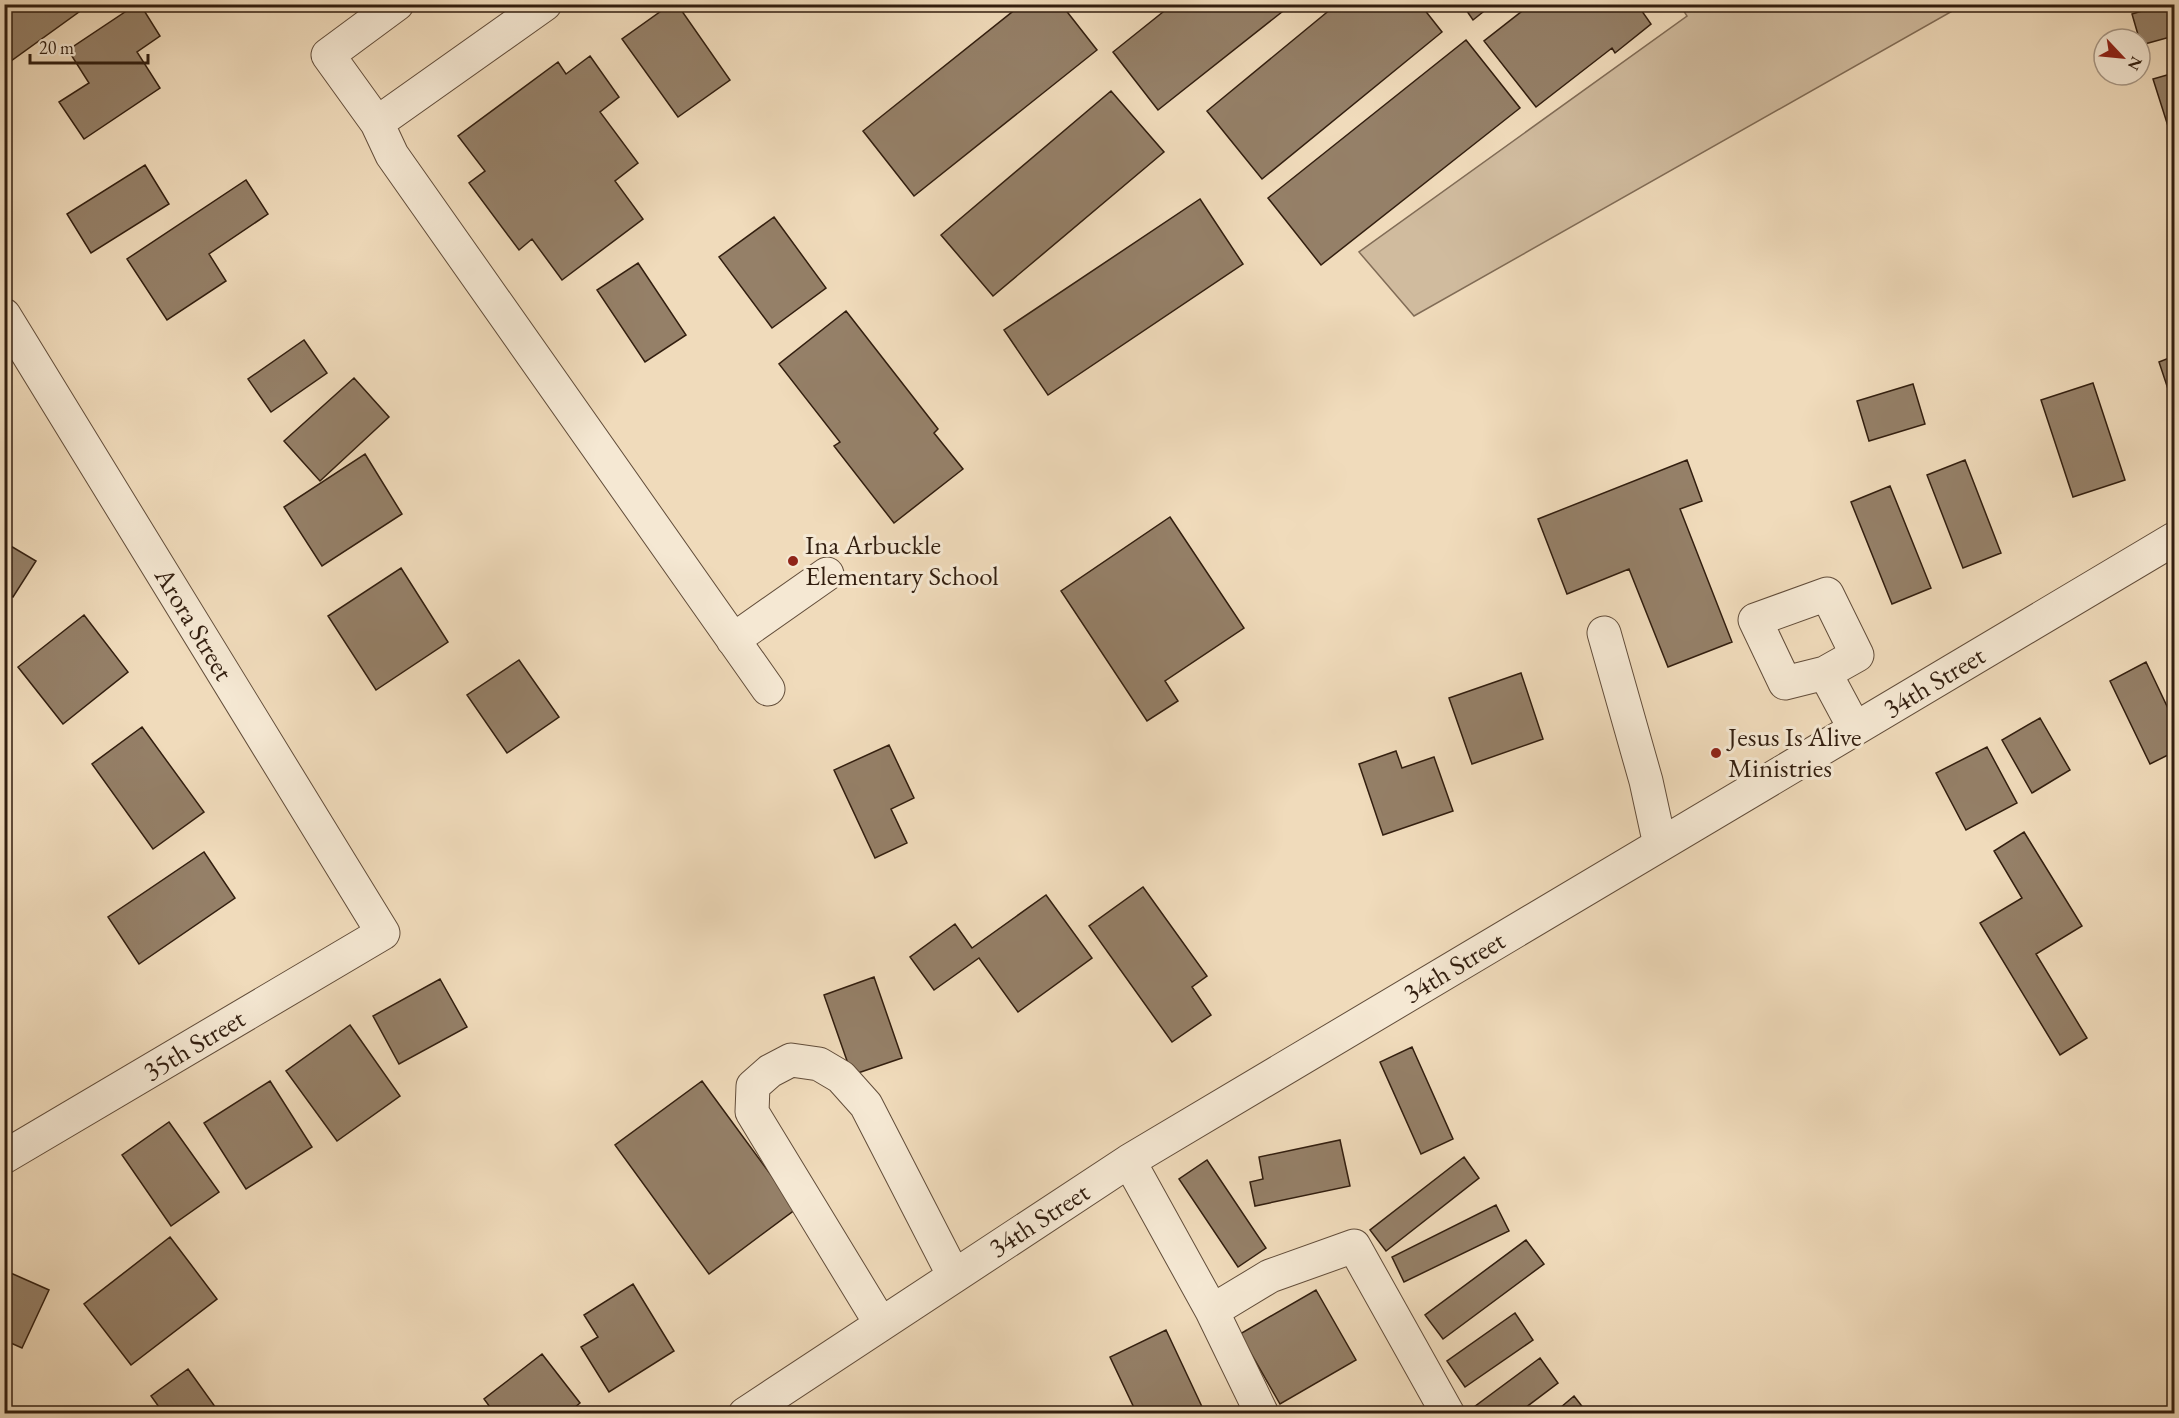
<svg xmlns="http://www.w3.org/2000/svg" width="2179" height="1418" viewBox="0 0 2179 1418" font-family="'EB Garamond',serif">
	<rect width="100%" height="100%" fill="#f0dbbb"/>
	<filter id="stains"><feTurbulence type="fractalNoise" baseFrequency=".00333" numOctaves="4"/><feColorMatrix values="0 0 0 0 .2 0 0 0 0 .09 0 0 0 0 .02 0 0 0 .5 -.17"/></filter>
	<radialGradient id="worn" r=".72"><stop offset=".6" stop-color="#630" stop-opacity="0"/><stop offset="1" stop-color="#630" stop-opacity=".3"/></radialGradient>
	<path fill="#d0bb9e" stroke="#816c56" stroke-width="1.5" d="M1680,5H1963L1414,316L1359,252L1687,16Z"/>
	<path fill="#958068" stroke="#321e0f" stroke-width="1.5" d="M4,4H90L4,66Z
		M137,4H140L160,36L137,52L160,88L84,139L59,102L89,83L68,50Z
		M671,4H677L730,80L678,117L622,39Z
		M1022,4H1061L1097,50L914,196L863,131Z
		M1173,4H1292L1158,110L1113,52Z
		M1337,4H1420L1442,32L1262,179L1207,111Z
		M1462,4H1493L1473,20Z
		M1531,4H1637L1651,24L1615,53L1612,48L1536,107L1484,41Z
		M2165,4H2174V36L2141,45L2132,14Z
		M1466,40L1520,108L1321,265L1268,198Z
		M590,56L619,97L600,112L638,163L615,181L643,219L562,280L532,239L519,250L469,183L485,171L458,136L558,62L566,74Z
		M2174,73V145L2153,79Z
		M1111,91L1164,152L993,296L941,235Z
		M145,165L169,204L91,253L67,214Z
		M246,180L268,214L209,254L226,281L167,320L127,259Z
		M1200,199L1243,264L1048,395L1004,330Z
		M774,217L826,288L772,328L719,257Z
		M638,263L686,335L645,362L597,290Z
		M846,311L938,429L934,433L963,469L894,523L834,446L840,442L779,364Z
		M304,340L327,373L271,412L248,379Z
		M2174,356V407L2159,362Z
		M354,378L389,417L320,481L284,441Z
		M2093,383L2125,480L2073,497L2041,400Z
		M1913,384L1925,424L1869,441L1857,401Z
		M365,454L402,514L322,566L284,507Z
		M1687,460L1702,501L1680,509L1732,642L1668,667L1629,569L1567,594L1538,519Z
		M1965,460L2001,553L1963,568L1927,475Z
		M1890,486L1931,588L1892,604L1851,502Z
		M1170,517L1244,628L1165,681L1178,701L1147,721L1061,591Z
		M4,542L36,561L13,597L4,592Z
		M401,568L448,642L376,690L328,616Z
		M84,615L128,672L63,724L18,667Z
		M519,660L559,717L507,753L467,695Z
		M2146,662L2174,721V752L2150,764L2110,681Z
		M1521,673L1543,739L1472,764L1449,698Z
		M2040,718L2070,770L2032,793L2002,740Z
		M142,727L204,812L153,849L92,764Z
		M889,745L914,798L891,809L907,843L875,858L834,770Z
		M1987,747L2017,803L1966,830L1936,773Z
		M1396,751L1402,768L1434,757L1453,811L1383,835L1359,764Z
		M2024,832L2082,926L2036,954L2087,1038L2060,1055L1980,923L2022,898L1994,851Z
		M204,852L235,898L139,964L108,917Z
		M1143,887L1207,976L1192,987L1211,1015L1172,1042L1089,926Z
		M1046,895L1092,958L1018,1012L979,958L934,990L910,957L955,924L972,948Z
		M874,977L902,1058L852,1075L824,995Z
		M440,979L467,1027L399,1064L373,1016Z
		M350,1025L400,1096L337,1141L286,1071Z
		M1412,1047L1453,1139L1421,1154L1380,1062Z
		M270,1081L312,1147L246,1189L204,1123Z
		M702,1081L796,1209L709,1274L615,1145Z
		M169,1122L219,1192L171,1226L122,1155Z
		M1340,1140L1350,1186L1255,1206L1250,1182L1263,1179L1259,1157Z
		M1464,1157L1479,1178L1386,1251L1370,1230Z
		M1207,1160L1266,1248L1238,1267L1179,1179Z
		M1496,1205L1509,1231L1404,1282L1392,1257Z
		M170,1237L217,1299L131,1365L84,1304Z
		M1526,1240L1544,1264L1443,1339L1425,1315Z
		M4,1270L49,1290L22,1348L4,1340Z
		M633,1284L674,1351L609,1392L581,1347L598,1337L584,1315Z
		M1316,1290L1356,1360L1280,1404L1240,1334Z
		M1515,1313L1533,1340L1465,1387L1447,1361Z
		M1166,1330L1204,1411L1200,1414H1137L1110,1357Z
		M542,1354L580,1403L567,1414H495L484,1399Z
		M1540,1358L1558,1383L1517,1414H1478L1474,1407Z
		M188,1369L216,1408L208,1414H164L151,1396Z
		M1574,1396L1588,1414H1553Z"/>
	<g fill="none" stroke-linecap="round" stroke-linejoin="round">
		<defs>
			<path id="minor" d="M397,4L328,55L377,123L545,4
				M377,123L392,155L768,689
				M4,315L383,933L4,1157
				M1604,633L1646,781L1660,845
				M733,640L827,574
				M1825,673L1785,683L1755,620L1827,594L1857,655L1825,673L1855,729
				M1129,1161L1212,1311L1262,1414
				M1212,1311L1270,1276L1354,1246L1448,1414
				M881,1324L752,1112L753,1086L770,1071L791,1060L819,1064L841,1077L866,1105L954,1276
				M745,1414L1129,1161L2174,539"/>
		</defs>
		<use href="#minor" stroke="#624d3a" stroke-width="35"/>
		<use href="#minor" stroke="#f5e8d3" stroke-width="33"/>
	</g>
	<g fill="#8f2418" stroke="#f5e8d3" stroke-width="2">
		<circle cx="793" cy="561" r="6"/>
		<circle cx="1716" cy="753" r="6"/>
	</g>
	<g text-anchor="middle" stroke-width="6" stroke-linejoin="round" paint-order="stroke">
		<g font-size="27" fill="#321e0f" stroke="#f5e8d3" text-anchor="start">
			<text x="805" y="554">Ina Arbuckle<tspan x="805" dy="31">Elementary School</tspan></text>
			<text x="1728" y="746">Jesus Is Alive<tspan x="1728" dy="31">Ministries</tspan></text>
		</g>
		<g font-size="27" fill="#321e0f" stroke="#f5e8d3">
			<text transform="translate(194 624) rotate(59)" y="9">Arora Street</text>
			<text transform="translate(1934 682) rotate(-31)" y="9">34th Street</text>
			<text transform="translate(1454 967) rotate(-31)" y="9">34th Street</text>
			<text transform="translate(194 1045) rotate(-31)" y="9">35th Street</text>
			<text transform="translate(1039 1220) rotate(-33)" y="9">34th Street</text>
		</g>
	</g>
	<rect width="2179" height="1418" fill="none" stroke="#f0dbbb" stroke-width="24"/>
	<rect x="6" y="6" width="2167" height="1406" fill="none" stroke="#321e0f" stroke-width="3"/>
	<rect x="12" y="12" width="2155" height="1394" fill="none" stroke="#321e0f" stroke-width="1.5"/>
	<g transform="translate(2122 57) rotate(116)"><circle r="28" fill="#f5e8d3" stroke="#a79785" stroke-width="1.5"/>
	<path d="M0-4.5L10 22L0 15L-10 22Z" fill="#8f2418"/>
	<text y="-9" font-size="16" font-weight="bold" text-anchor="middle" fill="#321e0f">N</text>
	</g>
	<path d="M30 54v9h118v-9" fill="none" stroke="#321e0f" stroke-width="3"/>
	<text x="39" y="54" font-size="18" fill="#321e0f" stroke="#f5e8d3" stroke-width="4.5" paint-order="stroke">20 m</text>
	<rect width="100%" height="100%" filter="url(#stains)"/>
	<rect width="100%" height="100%" fill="url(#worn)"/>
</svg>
